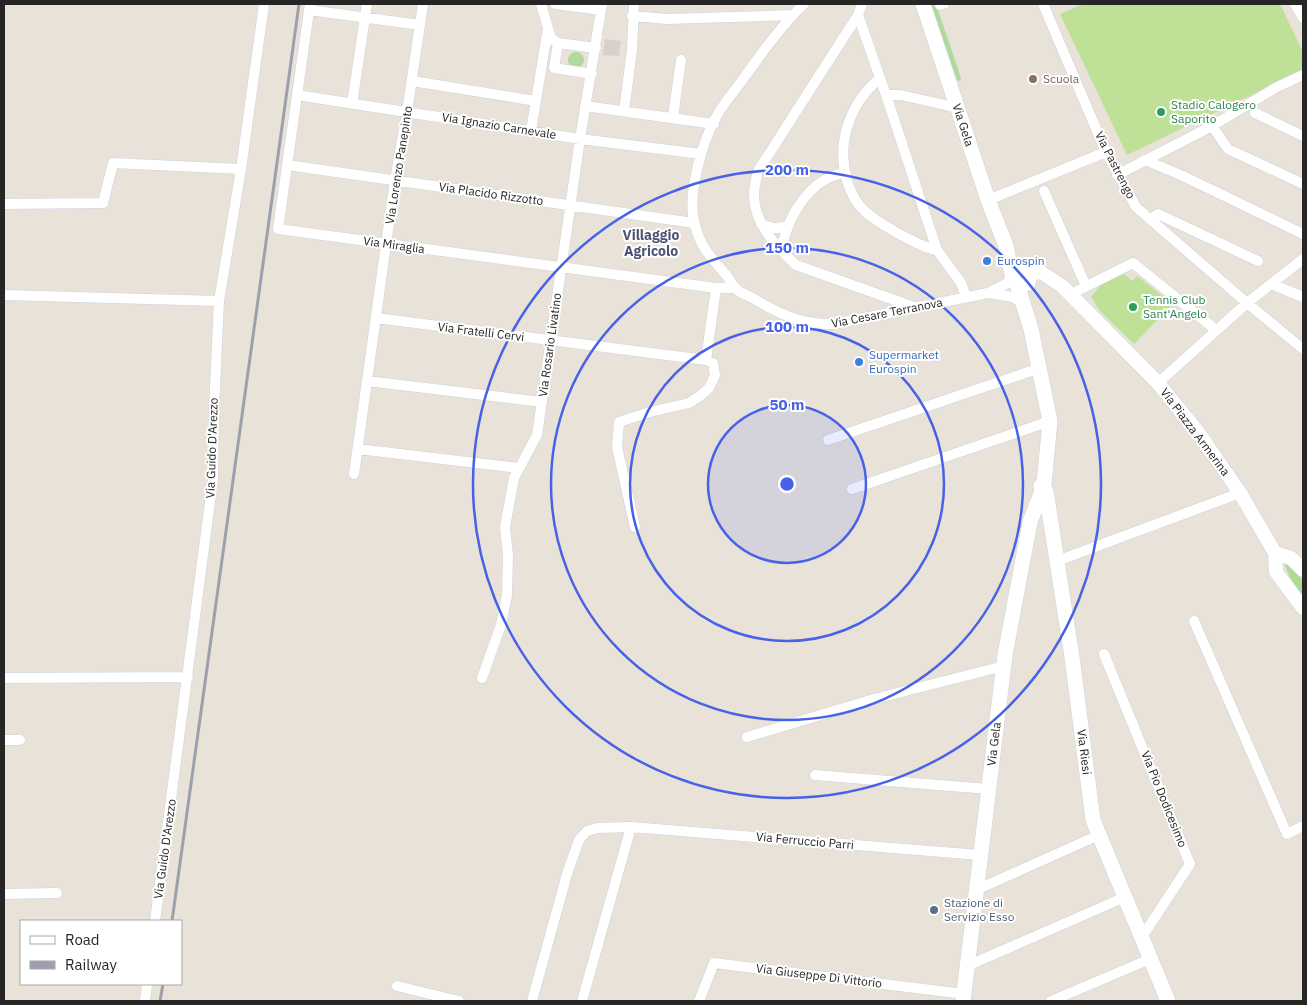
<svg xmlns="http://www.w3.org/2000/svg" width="1307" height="1005" viewBox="0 0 1307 1005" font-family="'IBM Plex Sans',sans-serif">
	<rect width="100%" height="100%" fill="#e8e2d9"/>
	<path fill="#aeda9a" d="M931,4H936L961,78L960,81L957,80Z
		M568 60a8 8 0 1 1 16 0a8 8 0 1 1-16 0Z
		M1285,565C1303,564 1303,585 1303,597L1290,578Z"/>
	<path fill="#bfe097" d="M1083,4H1280L1303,52V70L1127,155L1060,14Z
		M1124,274L1132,281L1137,276L1173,304L1134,344L1099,310L1091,297L1102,283Z"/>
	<path fill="#d5d1cb" d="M605,39L621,41L619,56L603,55Z"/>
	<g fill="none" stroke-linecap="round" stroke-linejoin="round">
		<defs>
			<path id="minor" d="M310,4L278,229L716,288H736
				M555,4L601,10
				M804,4C782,25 764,50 746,75C738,87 727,99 719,112C703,138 686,195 695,225C701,249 712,258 727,276C730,280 732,285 736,289C741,293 749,296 756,300C781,315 804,325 834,324L988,293L1013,280
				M862,4L858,15L758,171C756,179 754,187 754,195C754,224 776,246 796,265L914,307
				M1043,4L1106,152L1136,207L1247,303L1303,349
				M1295,4L1303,18
				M940,5L944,4
				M309,10L420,25
				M858,15L886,95L937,250L961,283L966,297
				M632,16L668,19L793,15
				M548,29L552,39L558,43L554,68L592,74
				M558,43L596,48
				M880,78C850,103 836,142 847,181C850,189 853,198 859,205C869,217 885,226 899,234C912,240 923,248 937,250
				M412,81L536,101
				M297,95L580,139L701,154
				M886,95H901L958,108
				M352,104L367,4
				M585,106L714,124
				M624,111L632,50L634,4
				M1255,113L1303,136
				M673,117L681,60
				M1212,126L1228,149L1303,184
				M531,131L548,28L541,4
				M1145,160L1183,176L1303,234
				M287,165L694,223
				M1117,175L1212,126L1277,87L1303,75
				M1044,191L1086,286
				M988,200L1106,152
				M4,204L103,203L113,163L241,169
				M1151,219L1158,214L1258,261
				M761,224C771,228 777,230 787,226
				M781,251C786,224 801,193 826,179C832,176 839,174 845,172
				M1271,284L1303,297
				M989,293L1013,297L1024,305
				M1071,294L1133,263L1216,330
				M4,295L219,301
				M376,318L706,360L713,363L715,375L709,388L700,396L689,403L650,412L619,422L617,447L635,527
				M706,360L716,288
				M367,381L542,402
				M1158,383L1247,303L1303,259
				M828,440L1040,368
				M358,449L519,468
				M354,474L395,180L407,112L423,4
				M852,489L1050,421
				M1057,561L1240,493
				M1194,621L1287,834L1303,826
				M1104,654L1190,864L1142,937
				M4,678L188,677
				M482,678L501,625L507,595L508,556L505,527L514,478L537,435L580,139L602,4
				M747,737L874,699L1004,666
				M4,740H20
				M815,775L988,789
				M976,890L1099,835
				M4,894L57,893
				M155,921L213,479L214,408L219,301L241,169L264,4
				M967,966L1125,897
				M397,986L459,1001
				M145,1001L147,984
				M532,1001L567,874L579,840L587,831L597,828L631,827L980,855
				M582,1001L631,827
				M699,1001L714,963L964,994
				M1051,1001L1150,959"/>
			<path id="tertiary" d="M1029,271L1042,273L1062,286L1158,383L1179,409L1198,432L1240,493L1275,553L1276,572L1303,608
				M1275,553L1291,558L1303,570"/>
			<path id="secondary" d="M923,4L988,200L1006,246L1013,280L1017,284L1031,329L1050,421L1044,484L1041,486L1042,491L1030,522L1005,655L963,1001
				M1013,274C1015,268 1020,266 1026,268L1030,274L1028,283L1022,285L1017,284
				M1046,491L1072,657L1093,820L1168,1001"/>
		</defs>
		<use href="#minor" stroke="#cfd1de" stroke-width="11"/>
		<use href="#tertiary" stroke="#cfd1de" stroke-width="15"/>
		<use href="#secondary" stroke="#cfd1de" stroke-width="16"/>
		<use href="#minor" stroke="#fff" stroke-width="10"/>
		<use href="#tertiary" stroke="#fff" stroke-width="14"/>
		<use href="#secondary" stroke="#fff" stroke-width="15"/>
		<path stroke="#9d9faf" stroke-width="3" d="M172,921L299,4
			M160,1001L163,984"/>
	</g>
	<circle cx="787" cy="484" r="79" fill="#4761e7" fill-opacity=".12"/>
	<g fill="none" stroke="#4761e7" stroke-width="2.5">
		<circle cx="787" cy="484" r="79"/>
		<circle cx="787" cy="484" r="157"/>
		<circle cx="787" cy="484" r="236"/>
		<circle cx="787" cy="484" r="314"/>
	</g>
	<circle fill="#8d6e63" stroke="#fff" stroke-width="2" cx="1033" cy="79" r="5"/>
	<g fill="#2e9e5b" stroke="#fff" stroke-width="2">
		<circle cx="1161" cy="112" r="5"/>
		<circle cx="1133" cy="307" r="5"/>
	</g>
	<g fill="#3f7fe0" stroke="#fff" stroke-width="2">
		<circle cx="987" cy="261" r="5"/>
		<circle cx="859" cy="362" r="5"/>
	</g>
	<circle fill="#5c6f8a" stroke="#fff" stroke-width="2" cx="934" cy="910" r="5"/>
	<g text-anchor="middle" stroke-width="4" stroke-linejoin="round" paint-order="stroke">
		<g font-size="12" fill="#785e54" stroke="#fff" text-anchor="start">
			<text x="1043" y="83">Scuola</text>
		</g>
		<g font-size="12" fill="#27864d" stroke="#fff" text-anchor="start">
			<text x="1171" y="109">Stadio Calogero<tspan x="1171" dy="14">Saporito</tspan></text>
			<text x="1143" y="304">Tennis Club<tspan x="1143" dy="14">Sant'Angelo</tspan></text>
		</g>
		<g font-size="12" fill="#262626" stroke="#fff">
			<text transform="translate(963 125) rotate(72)" y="4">Via Gela</text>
			<text transform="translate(499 126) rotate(9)" y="4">Via Ignazio Carnevale</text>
			<text transform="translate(399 165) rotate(-81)" y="4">Via Lorenzo Panepinto</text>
			<text transform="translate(1115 165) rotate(63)" y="4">Via Pastrengo</text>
			<text transform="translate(491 194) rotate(8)" y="4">Via Placido Rizzotto</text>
			<text transform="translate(394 245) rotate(8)" y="4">Via Miraglia</text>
			<text transform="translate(887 313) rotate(-11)" y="4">Via Cesare Terranova</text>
			<text transform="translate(481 332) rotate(7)" y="4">Via Fratelli Cervi</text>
			<text transform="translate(550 345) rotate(-82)" y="4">Via Rosario Livatino</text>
			<text transform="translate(1195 432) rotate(53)" y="4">Via Piazza Armerina</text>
			<text transform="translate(212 448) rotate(-88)" y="4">Via Guido D'Arezzo</text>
			<text transform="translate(994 744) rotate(-83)" y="4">Via Gela</text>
			<text transform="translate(1084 752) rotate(83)" y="4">Via Riesi</text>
			<text transform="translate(1164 799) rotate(68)" y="4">Via Pio Dodicesimo</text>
			<text transform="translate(805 841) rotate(5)" y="4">Via Ferruccio Parri</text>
			<text transform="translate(165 849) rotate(-82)" y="4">Via Guido D'Arezzo</text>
			<text transform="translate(819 976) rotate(7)" y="4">Via Giuseppe Di Vittorio</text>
		</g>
		<g font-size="12" fill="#366cbe" stroke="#fff" text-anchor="start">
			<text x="997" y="265">Eurospin</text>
			<text x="869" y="359">Supermarket<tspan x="869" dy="14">Eurospin</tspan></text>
		</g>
		<g font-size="12" fill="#4e5e75" stroke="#fff" text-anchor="start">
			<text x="944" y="907">Stazione di<tspan x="944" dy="14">Servizio Esso</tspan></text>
		</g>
		<g font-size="14" font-weight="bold" fill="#4c5272" stroke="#fff">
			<text x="651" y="240">Villaggio<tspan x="651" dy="16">Agricolo</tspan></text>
		</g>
	</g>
	<circle cx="787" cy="484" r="8" fill="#4761e7" stroke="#fff" stroke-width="2.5"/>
	<g font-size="15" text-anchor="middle" font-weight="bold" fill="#4761e7" stroke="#fff" stroke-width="4" stroke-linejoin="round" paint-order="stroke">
		<text x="787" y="175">200 m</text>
		<text x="787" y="253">150 m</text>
		<text x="787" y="332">100 m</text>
		<text x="787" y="410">50 m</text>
	</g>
	<rect width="1307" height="1005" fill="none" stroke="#262626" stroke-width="10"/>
	<rect x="20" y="920" width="162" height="65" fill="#ffffff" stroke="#a8a8a8"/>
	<rect x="30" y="936" width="25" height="8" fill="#ffffff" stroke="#a8a8a8"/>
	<text x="65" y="945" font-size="15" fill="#262626">Road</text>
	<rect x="30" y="961" width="25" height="8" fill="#9d9faf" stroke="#a8a8a8"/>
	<text x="65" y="970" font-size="15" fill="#262626">Railway</text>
</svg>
